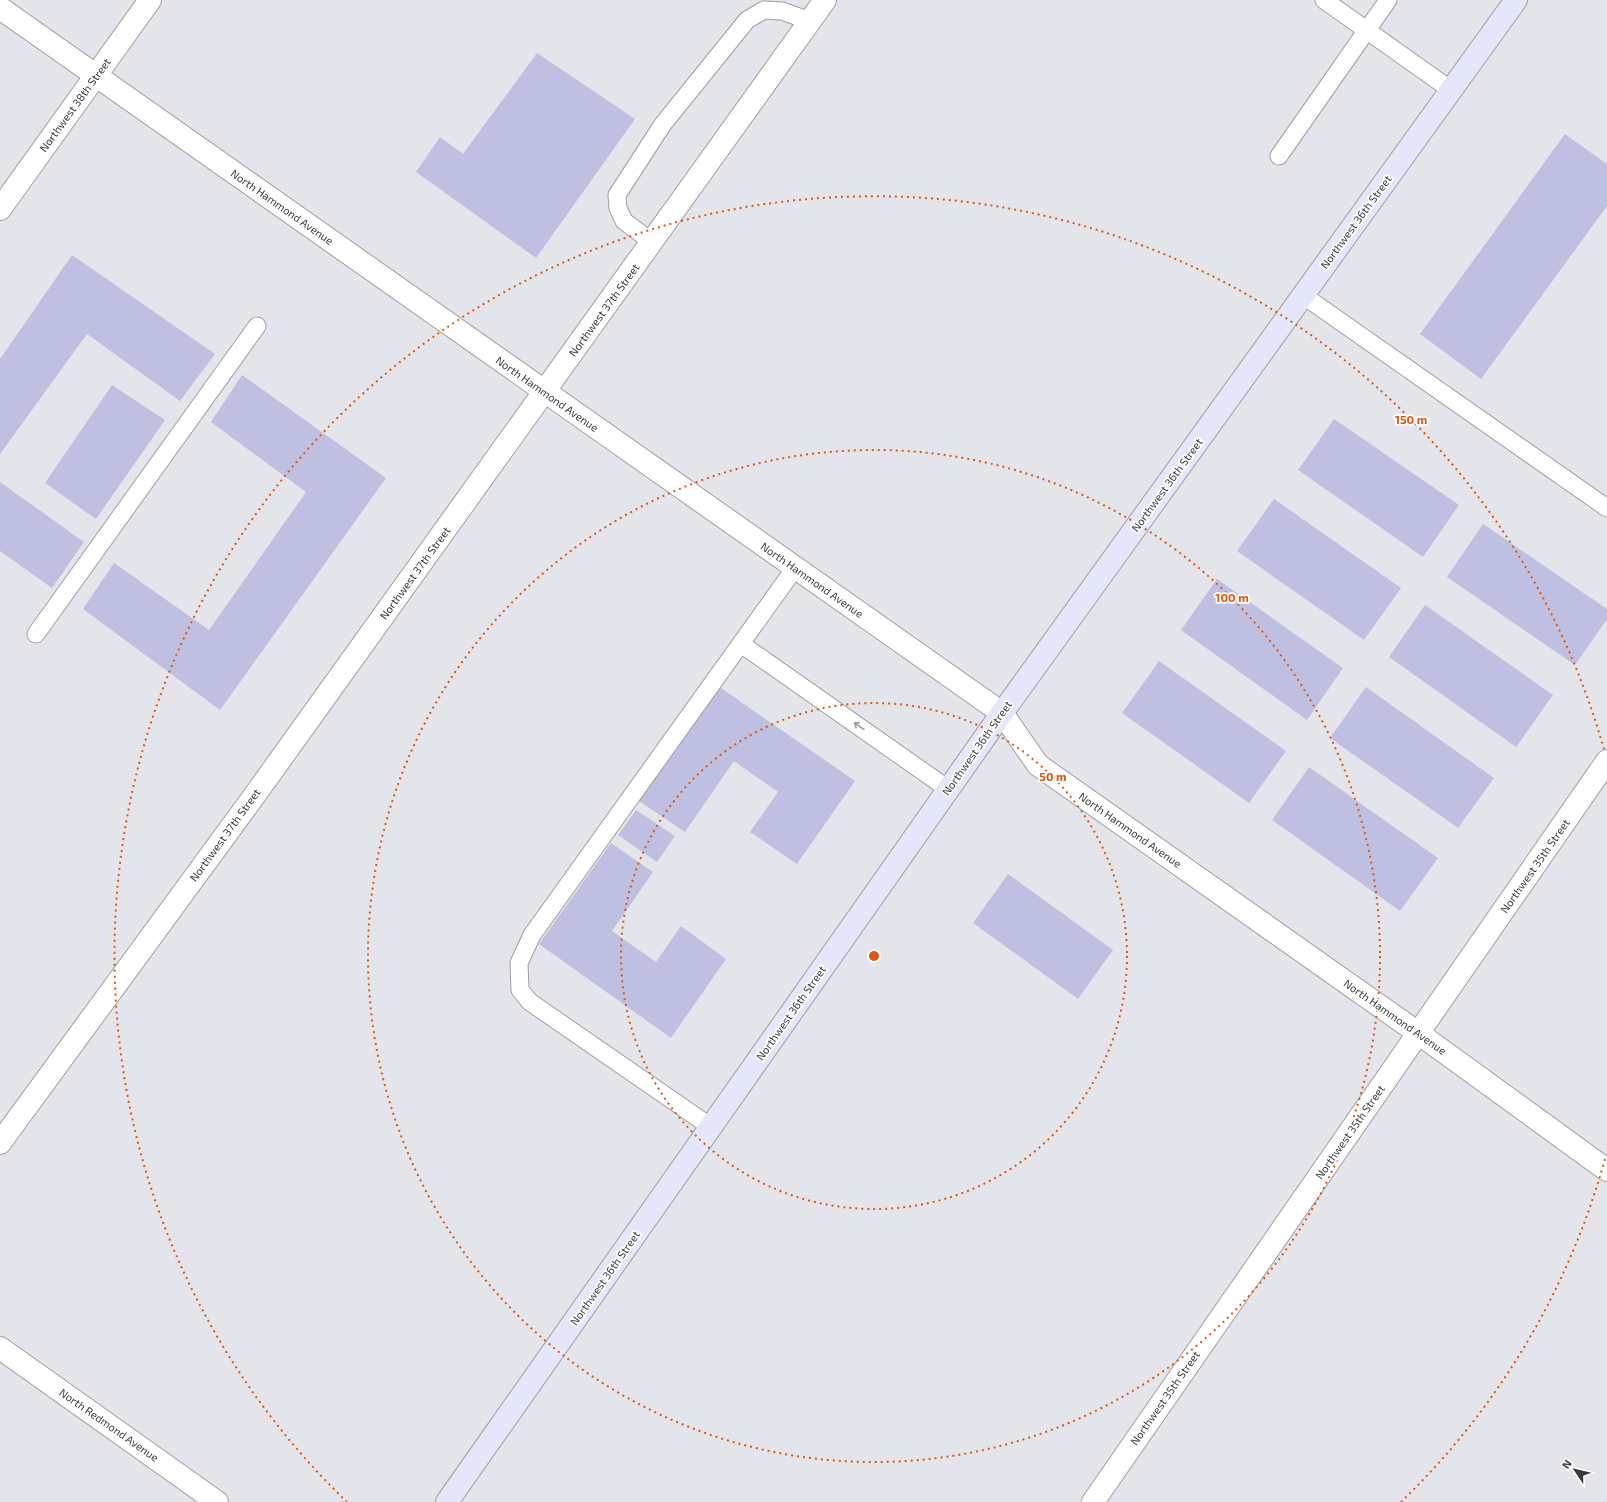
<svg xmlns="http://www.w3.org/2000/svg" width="1607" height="1502" viewBox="0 0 1607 1502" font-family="'Exo 2',sans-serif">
	<rect width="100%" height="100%" fill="#e4e5eb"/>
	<path fill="#bfc0e1" d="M537,53L635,119L536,258L416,172L440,137L463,154Z
		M1565,134L1607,164V206L1481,379L1420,334Z
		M72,255L215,354L180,401L87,334L0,454V359Z
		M242,375L386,478L220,710L83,609L114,563L209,630L306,492L211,422Z
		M112,385L165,420L96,519L45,483Z
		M1334,419L1459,505L1423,557L1298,470Z
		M0,482L84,542L52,588L0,551Z
		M1274,499L1401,588L1364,640L1237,551Z
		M1483,524L1607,609V619L1575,665L1447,577Z
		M1217,579L1343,668L1307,720L1181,630Z
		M1425,605L1553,695L1516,747L1389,657Z
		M1159,661L1286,751L1249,803L1122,713Z
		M718,686L855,781L797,864L750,832L778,792L734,761L685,832L639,801Z
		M1366,687L1494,778L1458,828L1330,738Z
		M1309,767L1438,858L1400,911L1272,820Z
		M636,810L675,836L657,862L618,835Z
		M611,843L653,872L612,931L656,962L681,926L726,959L671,1038L539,944Z
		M1008,874L1113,950L1078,999L973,923Z"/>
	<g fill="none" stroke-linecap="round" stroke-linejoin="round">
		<defs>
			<path id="service" d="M1324,0L1451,90
				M1279,156L1388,0
				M652,242L624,221L618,208L617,195L663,124L747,20L764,10L782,11L810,21
				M1304,296L1607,508
				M36,634L257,326
				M741,644L948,789
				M711,1127L530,1002L520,990L519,963L532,935L795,568"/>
			<path id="minor" d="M0,8L1002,713L1038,765L1418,1033L1607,1170
				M0,209L150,0
				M0,1143L257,792L825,0
				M0,1348L217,1502
				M1093,1502L1607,761"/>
			<path id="secondary" d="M447,1502L1002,713L1516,0"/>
		</defs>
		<use href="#service" stroke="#9e9ea4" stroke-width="19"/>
		<use href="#minor" stroke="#9e9ea4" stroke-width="24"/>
		<use href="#secondary" stroke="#9e9ea4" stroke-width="24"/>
		<use href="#service" stroke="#fff" stroke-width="17"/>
		<use href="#minor" stroke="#fff" stroke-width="22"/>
		<use href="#secondary" stroke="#e4e6fa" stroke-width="22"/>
	</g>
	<defs><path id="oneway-shaft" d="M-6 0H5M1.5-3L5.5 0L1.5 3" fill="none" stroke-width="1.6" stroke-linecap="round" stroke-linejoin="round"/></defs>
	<use stroke="#9c9c9e" href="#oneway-shaft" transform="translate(859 726) rotate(-145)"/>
	<g fill="none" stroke="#df570e" stroke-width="2" stroke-dasharray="2 4">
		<circle cx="874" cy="956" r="253"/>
		<circle cx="874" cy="956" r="506"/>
		<path d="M1605 1159A759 759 0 0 1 1401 1502M347 1502A759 759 0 1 1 1605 753"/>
	</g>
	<g text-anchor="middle" stroke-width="3.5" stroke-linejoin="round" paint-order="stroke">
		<g font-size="11" fill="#39393c" stroke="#fff">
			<text transform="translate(75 105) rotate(-54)" y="4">Northwest 38th Street</text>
			<text transform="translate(282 207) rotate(35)" y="4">North Hammond Avenue</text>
			<text transform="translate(1356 222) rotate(-54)" y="4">Northwest 36th Street</text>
			<text transform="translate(604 310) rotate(-54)" y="4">Northwest 37th Street</text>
			<text transform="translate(547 394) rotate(35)" y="4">North Hammond Avenue</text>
			<text transform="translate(1167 485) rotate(-54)" y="4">Northwest 36th Street</text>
			<text transform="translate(415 573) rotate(-54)" y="4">Northwest 37th Street</text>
			<text transform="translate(812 580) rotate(35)" y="4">North Hammond Avenue</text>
			<text transform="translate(977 748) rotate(-55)" y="4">Northwest 36th Street</text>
			<text transform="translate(1130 830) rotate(35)" y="4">North Hammond Avenue</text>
			<text transform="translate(225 835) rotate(-54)" y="4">Northwest 37th Street</text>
			<text transform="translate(1535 866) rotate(-55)" y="4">Northwest 35th Street</text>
			<text transform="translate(791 1013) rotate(-55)" y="4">Northwest 36th Street</text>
			<text transform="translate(1395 1017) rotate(35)" y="4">North Hammond Avenue</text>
			<text transform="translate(1350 1132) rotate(-55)" y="4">Northwest 35th Street</text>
			<text transform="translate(605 1278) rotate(-55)" y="4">Northwest 36th Street</text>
			<text transform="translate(1165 1398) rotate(-55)" y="4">Northwest 35th Street</text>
			<text transform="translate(109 1425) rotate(35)" y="4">North Redmond Avenue</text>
		</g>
	</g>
	<circle cx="874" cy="956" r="6" fill="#df570e" stroke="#fff" stroke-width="2"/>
	<g font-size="12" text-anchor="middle" font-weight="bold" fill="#df570e" stroke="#fff" stroke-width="3.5" stroke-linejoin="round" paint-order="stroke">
		<text x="1411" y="424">150 m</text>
		<text x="1232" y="602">100 m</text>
		<text x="1053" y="781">50 m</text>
	</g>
	<g transform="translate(1575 1470) rotate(305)" stroke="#ffffff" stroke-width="3" paint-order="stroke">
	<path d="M0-3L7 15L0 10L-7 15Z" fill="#39393c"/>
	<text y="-6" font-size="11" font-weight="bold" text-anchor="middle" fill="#39393c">N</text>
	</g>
</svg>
